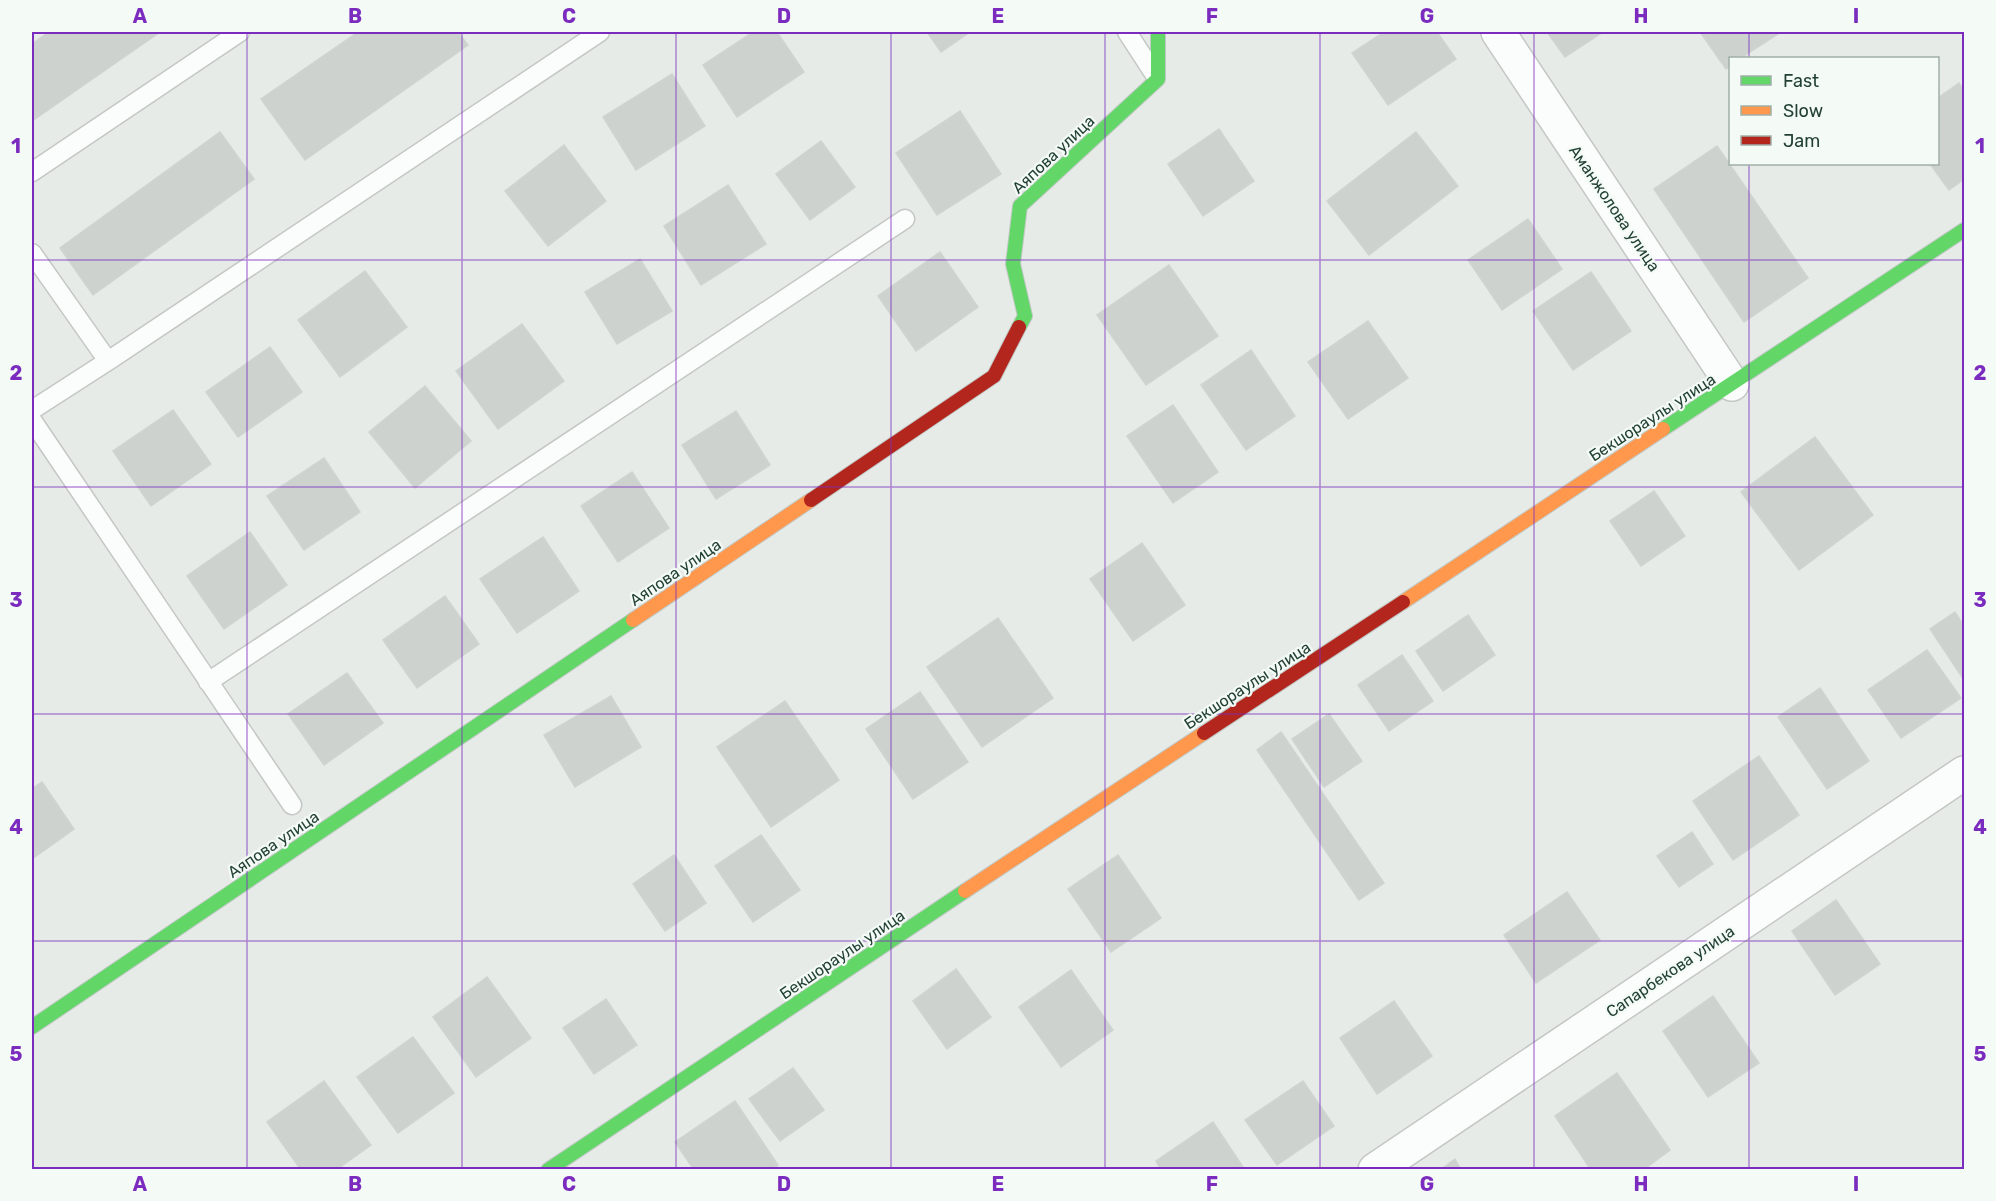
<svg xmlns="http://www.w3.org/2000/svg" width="1996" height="1201" viewBox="0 0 1996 1201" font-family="Rubik,sans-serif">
	<rect width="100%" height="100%" fill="#e6ebe8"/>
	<path fill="#cdd2cf" stroke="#ced4d1" stroke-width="1.5" d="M49,32H160L32,121V44Z
		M358,32H458L468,45L305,160L261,99Z
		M753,32H777L804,72L737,117L703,65Z
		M927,32H970L941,52Z
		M1384,32H1437L1456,59L1388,105L1352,53Z
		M1547,32H1603L1565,57Z
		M1700,32H1781L1741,58H1730V66L1726,69Z
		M672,74L705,126L636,170L603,117Z
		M1959,83L1964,91V179L1949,190L1930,164H1938V98Z
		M960,111L1001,174L937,215L896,153Z
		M1219,129L1254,181L1203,216L1168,164Z
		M220,132L254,179L93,295L60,248Z
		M1416,132L1458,186L1369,255L1327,201Z
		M821,141L855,187L810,220L776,174Z
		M564,145L606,201L548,246L505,191Z
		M1717,146L1808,278L1744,322L1654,189Z
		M728,185L766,244L701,285L664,226Z
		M1528,219L1562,269L1502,310L1468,260Z
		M940,252L978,307L916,351L878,296Z
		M640,259L672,311L617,344L585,292Z
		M1169,265L1218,336L1146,385L1097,315Z
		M365,271L407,327L340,377L298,320Z
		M1591,272L1631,331L1573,370L1533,311Z
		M1368,321L1408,378L1348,419L1308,362Z
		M522,324L564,381L498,429L456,371Z
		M270,347L302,392L238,437L206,392Z
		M1251,350L1295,416L1246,450L1201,385Z
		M425,386L471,441L415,488L369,432Z
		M1173,405L1218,472L1173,503L1127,436Z
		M173,410L211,464L151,506L113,451Z
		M736,411L770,465L716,499L682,445Z
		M1815,437L1873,515L1799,570L1741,492Z
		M324,458L360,512L304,550L267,496Z
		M632,472L669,528L618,562L581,506Z
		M1654,491L1685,536L1641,566L1610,521Z
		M250,532L287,585L224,629L187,576Z
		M543,537L579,591L517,633L480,579Z
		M1142,543L1185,605L1133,641L1090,579Z
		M445,596L479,644L417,688L383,640Z
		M1955,612L1964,626V680L1930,629Z
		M1468,615L1495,655L1443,691L1416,651Z
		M998,618L1053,698L982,747L927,667Z
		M1927,650L1961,698L1901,738L1868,690Z
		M1402,655L1433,701L1389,731L1358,685Z
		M347,673L383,723L324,765L288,714Z
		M1820,688L1869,761L1827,789L1778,717Z
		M920,692L968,762L913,799L866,729Z
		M611,696L641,747L575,787L544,735Z
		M785,701L839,780L771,827L717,747Z
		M1329,714L1362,761L1324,787L1292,739Z
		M1281,732L1384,883L1359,900L1257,750Z
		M1759,756L1799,815L1733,860L1693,801Z
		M42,782L74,829L32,859V789Z
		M1692,832L1713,864L1679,887L1657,856Z
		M761,835L800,890L753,922L715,866Z
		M674,855L706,903L665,931L633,884Z
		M1118,855L1161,918L1111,952L1068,889Z
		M1567,892L1600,940L1536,983L1504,935Z
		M1836,900L1880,964L1835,995L1792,931Z
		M956,969L991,1017L947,1049L913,1001Z
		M1071,970L1113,1030L1061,1067L1019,1007Z
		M487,977L531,1038L476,1077L433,1017Z
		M1713,996L1759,1063L1708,1097L1663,1031Z
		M606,999L637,1045L594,1074L563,1028Z
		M1394,1001L1432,1056L1377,1094L1340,1038Z
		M413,1037L454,1093L398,1133L357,1077Z
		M793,1068L824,1110L780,1141L749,1099Z
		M1617,1073L1670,1150L1643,1170H1591L1555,1116Z
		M324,1081L371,1145L336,1170H301L267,1122Z
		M1303,1081L1334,1126L1277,1165L1245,1120Z
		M735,1101L778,1165L772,1170H694L675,1142Z
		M1213,1122L1245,1170H1161L1156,1161Z
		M1455,1159L1461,1170H1440Z"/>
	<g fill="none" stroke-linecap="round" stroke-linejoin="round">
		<defs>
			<path id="lane" d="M1127,32L1155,75
				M32,172L240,32
				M32,253L108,361L32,410
				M108,361L600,32
				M32,420L292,805
				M208,682L905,219"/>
			<path id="street" d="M1498,32L1732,384
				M1375,1170L1964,773"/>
			<path id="fast" d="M1019,327L1025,316L1013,264L1020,206L1158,79V32
				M1663,429L1964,230
				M32,1027L633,620
				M548,1170L965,891"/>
			<path id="slow" d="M1403,602L1663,429
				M633,620L811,500
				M965,891L1204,733"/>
			<path id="jam" d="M811,500L994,376L1019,327
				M1204,733L1403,602"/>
		</defs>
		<use href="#lane" stroke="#c3c8c5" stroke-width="21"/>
		<use href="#street" stroke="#c3c8c5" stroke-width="36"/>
		<use href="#fast" stroke="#c1c9c5" stroke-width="16"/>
		<use href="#slow" stroke="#c1c9c5" stroke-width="16"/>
		<use href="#jam" stroke="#c1c9c5" stroke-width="16"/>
		<use href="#lane" stroke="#fbfcfc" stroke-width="18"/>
		<use href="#street" stroke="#fbfcfc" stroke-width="33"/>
		<use href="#fast" stroke="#63d668" stroke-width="14"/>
		<use href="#slow" stroke="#ff974d" stroke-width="14"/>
		<use href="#jam" stroke="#b3261e" stroke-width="14"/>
	</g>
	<path fill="none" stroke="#7b2cbf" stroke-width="1.5" stroke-opacity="0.55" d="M247,32V1170M462,32V1170M676,32V1170M891,32V1170M1105,32V1170M1320,32V1170M1534,32V1170M1749,32V58M1749,164V1170M32,260H1964M32,487H1964M32,714H1964M32,941H1964"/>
	<g text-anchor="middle" stroke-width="4.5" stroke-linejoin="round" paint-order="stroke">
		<g font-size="16" fill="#224134" stroke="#f4faf6">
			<text transform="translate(1053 154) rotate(-43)" y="6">Аяпова улица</text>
			<text transform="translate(1615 208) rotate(56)" y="6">Аманжолова улица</text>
			<text transform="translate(1652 417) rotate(-33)" y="6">Бекшораулы улица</text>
			<text transform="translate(675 572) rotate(-34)" y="6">Аяпова улица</text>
			<text transform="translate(1247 685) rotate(-33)" y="6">Бекшораулы улица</text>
			<text transform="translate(273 844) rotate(-34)" y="6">Аяпова улица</text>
			<text transform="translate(842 954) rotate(-34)" y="6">Бекшораулы улица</text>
			<text transform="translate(1670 971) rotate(-34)" y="6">Сапарбекова улица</text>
		</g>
	</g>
	<rect width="1996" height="1201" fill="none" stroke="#f4faf6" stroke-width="66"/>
	<rect x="1729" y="57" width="210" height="108" fill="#f4faf6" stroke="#a0b0a8" stroke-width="1.5"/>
	<rect x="1741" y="76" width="30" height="9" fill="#63d668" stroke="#a0b0a8" stroke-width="1.5"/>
	<text x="1783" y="87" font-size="18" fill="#224134">Fast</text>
	<rect x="1741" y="106" width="30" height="9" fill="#ff974d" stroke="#a0b0a8" stroke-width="1.5"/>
	<text x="1783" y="117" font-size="18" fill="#224134">Slow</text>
	<rect x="1741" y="136" width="30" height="9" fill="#b3261e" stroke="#a0b0a8" stroke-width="1.5"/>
	<text x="1783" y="147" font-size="18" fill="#224134">Jam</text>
	<rect x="33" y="33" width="1930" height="1135" fill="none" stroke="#7b2cbf" stroke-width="2"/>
	<g font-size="20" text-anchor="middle" font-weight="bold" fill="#7b2cbf">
		<text x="140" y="23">A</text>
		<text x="355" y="23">B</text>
		<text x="569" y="23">C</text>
		<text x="784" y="23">D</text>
		<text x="998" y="23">E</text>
		<text x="1212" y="23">F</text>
		<text x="1427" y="23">G</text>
		<text x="1641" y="23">H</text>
		<text x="1856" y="23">I</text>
		<text x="16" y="153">1</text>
		<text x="1980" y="153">1</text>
		<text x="16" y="380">2</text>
		<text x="1980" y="380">2</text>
		<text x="16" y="607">3</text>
		<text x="1980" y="607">3</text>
		<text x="16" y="834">4</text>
		<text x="1980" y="834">4</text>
		<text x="16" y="1061">5</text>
		<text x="1980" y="1061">5</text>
		<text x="140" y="1191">A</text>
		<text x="355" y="1191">B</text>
		<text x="569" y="1191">C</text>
		<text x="784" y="1191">D</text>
		<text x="998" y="1191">E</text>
		<text x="1212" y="1191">F</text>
		<text x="1427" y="1191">G</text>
		<text x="1641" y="1191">H</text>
		<text x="1856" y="1191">I</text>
	</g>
</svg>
